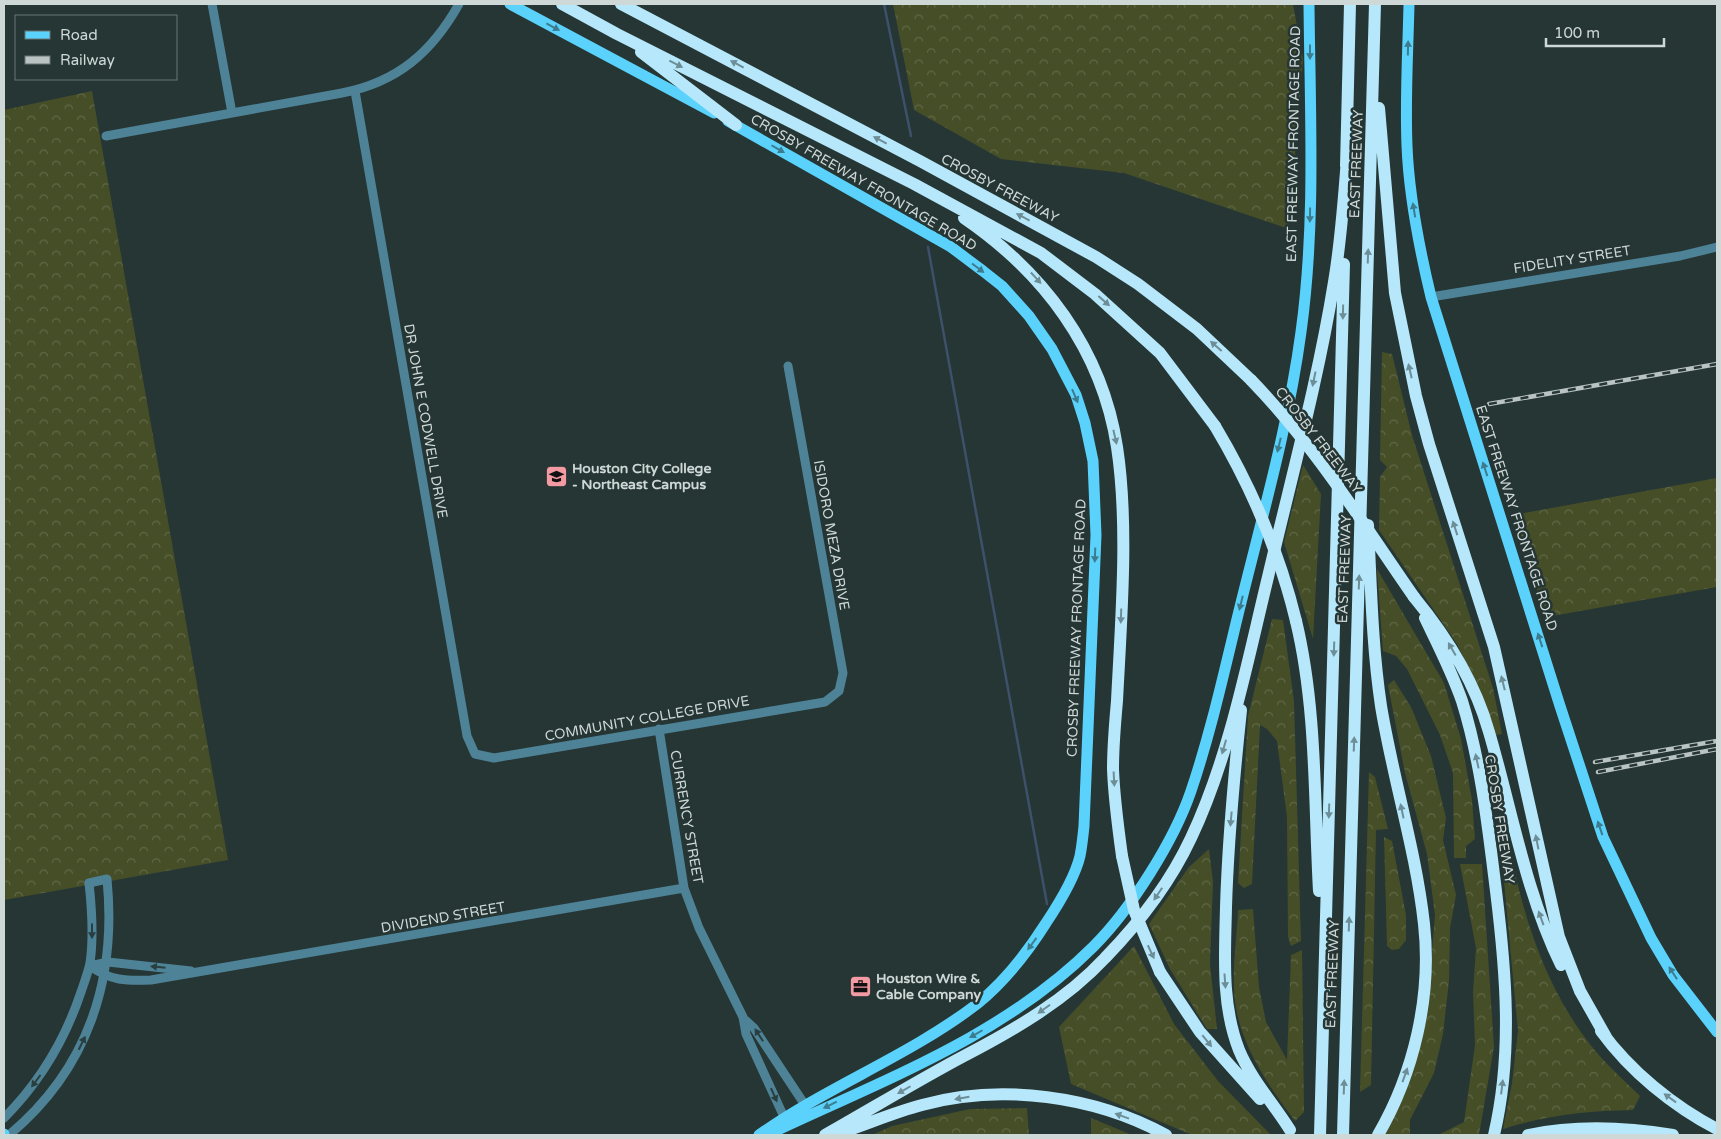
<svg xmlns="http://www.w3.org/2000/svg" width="1721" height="1139" viewBox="0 0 1721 1139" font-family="'Varela Round',sans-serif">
	<defs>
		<pattern id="forest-crowns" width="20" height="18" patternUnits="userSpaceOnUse" patternTransform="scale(1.25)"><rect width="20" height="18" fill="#464e28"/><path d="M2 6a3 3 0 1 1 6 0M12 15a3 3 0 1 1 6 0" fill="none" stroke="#606746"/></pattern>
	</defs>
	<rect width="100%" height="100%" fill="#253634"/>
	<path fill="url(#forest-crowns)" d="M893,4H1293L1303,59L1289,229L1124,173L1001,159L914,110Z
		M92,91L228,860L4,900V110Z
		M1382,352L1392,354L1412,435L1493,688L1502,734L1496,735L1483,698L1457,644L1379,530L1380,477L1387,467L1380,460Z
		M1303,465L1321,494L1313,639L1284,542Z
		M1717,478V587L1546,617L1513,515Z
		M1377,569L1444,683L1461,739L1472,800L1475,839L1466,846V858H1454L1453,773L1440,735L1407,669L1396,656L1383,651Z
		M1272,619L1283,620L1294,701L1301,941L1291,946L1288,937L1287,817L1277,741L1267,729L1260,725L1252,884L1244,888L1238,883L1248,716Z
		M1394,680L1411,707L1431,756L1446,818L1443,840L1456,895L1450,928L1449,981L1443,1034L1434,1073L1410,1120V1135H1384L1390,1126L1409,1078L1426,1022L1435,915L1427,854L1405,773L1388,685Z
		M1369,772L1375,777L1388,829L1376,830L1371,1085L1360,1092Z
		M1384,837L1392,841L1406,915V940L1399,949L1392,950L1387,946Z
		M1209,849L1213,882L1210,964L1217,1029H1207L1170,969L1149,924L1189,867Z
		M1502,860H1512C1527,929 1550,997 1597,1053C1610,1068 1626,1082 1640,1096L1633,1110C1586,1111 1548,1115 1503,1129L1512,1083L1518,1031Z
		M1460,864H1482L1494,1047L1479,1135H1438L1464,1122L1475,1045L1473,992L1476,948Z
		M1253,909L1259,987L1266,1022L1287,1060L1291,955L1302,950L1304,1112L1295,1121C1265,1081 1235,1038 1234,987C1233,961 1237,935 1238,910Z
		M1134,946L1174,1024L1218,1081L1271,1135H1192L1071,1084L1059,1027Z
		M1027,1108L1029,1135H872L892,1126L970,1109Z
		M1091,1118L1132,1135H1091Z"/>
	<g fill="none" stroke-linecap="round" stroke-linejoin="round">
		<path stroke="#3e506b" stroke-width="2.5" d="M884,4L911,136
			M928,247L1047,904"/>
		<path stroke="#4e8296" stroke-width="9" d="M212,4L232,113
			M355,91L467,736L475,754L494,758L825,702L839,691L843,673L788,366
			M106,136L342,93C398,82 432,52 459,4
			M1431,297L1680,256L1717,247
			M659,729L684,888L699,928L743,1017L746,1034L784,1117
			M90,966C110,981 127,981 151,980L684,888
			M90,966L108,962L191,971
			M743,1018L754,1028L805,1105
			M4,1118C40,1082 65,1040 81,992C84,983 88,973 90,963C94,936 92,910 89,883L107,879C117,980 88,1069 9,1135"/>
		<path stroke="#5ad2fb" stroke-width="11" d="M510,4L714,113
			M1409,4C1408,51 1405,98 1407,146C1409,197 1419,247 1431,297L1560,706L1603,837L1651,938L1673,975L1717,1032
			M728,121L951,247L983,271L1002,286L1029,316L1052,349L1076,395L1085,423L1093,461L1096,535L1084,826C1083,836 1082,846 1080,856C1075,877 1058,905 1046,923C1027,953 1004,982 977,1004C909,1056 828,1086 759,1135
			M4,1134V1135
			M769,1134C881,1081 1004,1036 1093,947C1131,909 1174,841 1191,791C1210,735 1223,677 1237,619C1260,524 1288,429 1301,332C1316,224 1310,113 1309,4"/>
		<path stroke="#b6e7fa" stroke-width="12" d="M562,4L617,34L914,184L1041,253L1095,294L1160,353L1215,426
			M621,4L920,161L1096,257L1138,284L1197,329L1251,380
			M641,52L736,125
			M1379,108L1395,293L1416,396L1429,444L1494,647L1559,937L1580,991L1606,1037
			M1346,166L1350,4
			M964,218C1043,272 1102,349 1117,447C1129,525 1121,621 1117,701C1115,723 1113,746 1113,769C1114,798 1118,827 1122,856
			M1368,525C1371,585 1372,646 1381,706C1393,779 1416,851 1424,924C1432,996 1414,1073 1378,1135
			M1414,597C1447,637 1475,682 1489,732C1512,810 1525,891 1561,965
			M1425,618C1438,645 1452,672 1462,701C1481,762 1488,827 1496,891C1506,972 1513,1054 1494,1135
			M1296,621C1317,708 1314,802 1319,891
			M1241,710C1234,776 1228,841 1226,907C1225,955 1221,1004 1239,1050C1251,1079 1273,1103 1290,1130
			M1160,972L1200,1032L1260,1099
			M1601,1031C1630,1071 1673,1106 1717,1129
			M843,1132C870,1123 895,1112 922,1105C1001,1083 1095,1096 1166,1135
			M825,1135C871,1109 917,1081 964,1056C1014,1030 1066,1000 1105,958C1139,923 1170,883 1191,838C1229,758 1247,663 1268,577C1291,479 1318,381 1334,282C1341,241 1344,199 1347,158
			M1320,1135L1344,264
			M1343,1135L1375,4
			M1528,1135C1576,1125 1625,1127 1673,1135"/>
		<defs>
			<path id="rail" d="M1489,404L1717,364
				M1595,762L1717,741
				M1598,772L1717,749"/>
		</defs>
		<use href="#rail" stroke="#b9c3c2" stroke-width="4.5"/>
		<use href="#rail" stroke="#253634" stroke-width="2.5" stroke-dasharray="8" stroke-linecap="butt"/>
		<path stroke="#b6e7fa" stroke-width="12" d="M1251,380C1314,445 1362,522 1414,597
			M1215,426C1252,488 1279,551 1296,621
			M1122,856L1134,910L1160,972"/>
	</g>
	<defs><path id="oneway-solid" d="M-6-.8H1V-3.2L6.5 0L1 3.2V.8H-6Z" transform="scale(1.25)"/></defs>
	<g fill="#3d7c8e">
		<use href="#oneway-solid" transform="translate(553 27) rotate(28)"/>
		<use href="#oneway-solid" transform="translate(1408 48) rotate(-89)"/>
		<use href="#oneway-solid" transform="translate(1310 52) rotate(90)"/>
		<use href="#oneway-solid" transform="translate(778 149) rotate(30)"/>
		<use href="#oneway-solid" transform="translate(1414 210) rotate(-99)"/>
		<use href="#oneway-solid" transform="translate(1310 215) rotate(91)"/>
		<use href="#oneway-solid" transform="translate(978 268) rotate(37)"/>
		<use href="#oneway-solid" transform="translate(1075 396) rotate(67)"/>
		<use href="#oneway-solid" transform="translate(1279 445) rotate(104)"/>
		<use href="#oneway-solid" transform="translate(1485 469) rotate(-108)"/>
		<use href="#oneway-solid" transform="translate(1095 555) rotate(92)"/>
		<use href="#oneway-solid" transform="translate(1241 603) rotate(104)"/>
		<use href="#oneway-solid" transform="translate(1540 640) rotate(-108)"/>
		<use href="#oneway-solid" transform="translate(1600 828) rotate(-109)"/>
		<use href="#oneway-solid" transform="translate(1032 944) rotate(126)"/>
		<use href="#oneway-solid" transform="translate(1673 973) rotate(-123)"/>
		<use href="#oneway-solid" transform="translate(976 1034) rotate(150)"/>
		<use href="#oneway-solid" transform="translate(830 1105) rotate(154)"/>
	</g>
	<g fill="#6e8e97">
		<use href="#oneway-solid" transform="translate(676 64) rotate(27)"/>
		<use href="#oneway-solid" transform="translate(737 64) rotate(-152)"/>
		<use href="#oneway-solid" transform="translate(880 140) rotate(-152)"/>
		<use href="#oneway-solid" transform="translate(1023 217) rotate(-152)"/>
		<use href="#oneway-solid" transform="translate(1368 256) rotate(-88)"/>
		<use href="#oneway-solid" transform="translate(1036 278) rotate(47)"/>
		<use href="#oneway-solid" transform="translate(1104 301) rotate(41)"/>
		<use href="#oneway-solid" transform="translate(1343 312) rotate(91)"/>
		<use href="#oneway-solid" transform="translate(1216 346) rotate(-139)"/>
		<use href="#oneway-solid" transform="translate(1410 371) rotate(-103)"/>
		<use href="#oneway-solid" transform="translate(1314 379) rotate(102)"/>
		<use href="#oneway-solid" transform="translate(1115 437) rotate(77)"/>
		<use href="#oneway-solid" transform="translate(1455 528) rotate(-108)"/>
		<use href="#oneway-solid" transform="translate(1359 582) rotate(-88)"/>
		<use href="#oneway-solid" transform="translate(1121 616) rotate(92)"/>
		<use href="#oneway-solid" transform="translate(1334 649) rotate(92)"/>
		<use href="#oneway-solid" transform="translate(1452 649) rotate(-120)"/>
		<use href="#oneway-solid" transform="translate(1503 683) rotate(-104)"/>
		<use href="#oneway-solid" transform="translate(1354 744) rotate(-88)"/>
		<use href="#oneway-solid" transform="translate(1224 747) rotate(106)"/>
		<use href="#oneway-solid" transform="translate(1477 761) rotate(-102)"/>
		<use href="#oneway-solid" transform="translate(1114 779) rotate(87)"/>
		<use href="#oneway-solid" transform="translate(1329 811) rotate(92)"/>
		<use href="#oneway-solid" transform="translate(1402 811) rotate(-102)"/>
		<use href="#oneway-solid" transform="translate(1231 819) rotate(95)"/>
		<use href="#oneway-solid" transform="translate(1537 842) rotate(-101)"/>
		<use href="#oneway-solid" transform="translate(1158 894) rotate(124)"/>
		<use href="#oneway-solid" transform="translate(1541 918) rotate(-110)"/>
		<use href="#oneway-solid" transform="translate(1349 924) rotate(-88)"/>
		<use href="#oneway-solid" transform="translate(1151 952) rotate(65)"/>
		<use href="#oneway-solid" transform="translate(1225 981) rotate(86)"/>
		<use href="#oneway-solid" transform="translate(1044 1009) rotate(145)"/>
		<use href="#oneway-solid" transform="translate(1207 1041) rotate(51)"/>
		<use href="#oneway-solid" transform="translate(1405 1075) rotate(-70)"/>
		<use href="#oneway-solid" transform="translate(1344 1087) rotate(-88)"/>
		<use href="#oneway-solid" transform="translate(1502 1087) rotate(-83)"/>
		<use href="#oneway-solid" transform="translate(904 1090) rotate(150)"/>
		<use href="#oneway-solid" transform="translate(962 1098) rotate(170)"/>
		<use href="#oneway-solid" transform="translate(1670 1098) rotate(-144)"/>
		<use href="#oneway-solid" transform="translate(1122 1116) rotate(-160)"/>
	</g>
	<g fill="#293e3e">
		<use href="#oneway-solid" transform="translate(92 931) rotate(90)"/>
		<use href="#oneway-solid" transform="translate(158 967) rotate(-174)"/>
		<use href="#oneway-solid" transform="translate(759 1035) rotate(-123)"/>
		<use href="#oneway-solid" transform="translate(82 1043) rotate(-64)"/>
		<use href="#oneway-solid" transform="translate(36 1081) rotate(127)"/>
		<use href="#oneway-solid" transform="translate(774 1095) rotate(66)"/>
	</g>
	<defs>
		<symbol id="university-square" viewBox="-11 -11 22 22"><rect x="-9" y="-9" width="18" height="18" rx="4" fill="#f49aa2" stroke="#253634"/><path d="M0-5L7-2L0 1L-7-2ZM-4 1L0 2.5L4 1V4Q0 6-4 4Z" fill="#111"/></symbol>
		<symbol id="office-square" viewBox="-11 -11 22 22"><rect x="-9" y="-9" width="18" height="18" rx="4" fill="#f49aa2" stroke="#253634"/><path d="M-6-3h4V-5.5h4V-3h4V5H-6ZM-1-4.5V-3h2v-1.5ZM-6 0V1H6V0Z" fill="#111"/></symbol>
	</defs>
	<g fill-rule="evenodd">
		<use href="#university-square" x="544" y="464" width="25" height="25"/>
		<use href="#office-square" x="848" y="974" width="25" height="25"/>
	</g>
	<g text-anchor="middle" stroke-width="5" stroke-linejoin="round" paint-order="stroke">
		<g font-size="14" fill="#ced8d7" stroke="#253634">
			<text transform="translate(1293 144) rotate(-89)" y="5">EAST FREEWAY FRONTAGE ROAD</text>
			<text transform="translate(1356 164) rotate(-88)" y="5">EAST FREEWAY</text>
			<text transform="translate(864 182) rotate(30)" y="5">CROSBY FREEWAY FRONTAGE ROAD</text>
			<text transform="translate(1000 188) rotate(28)" y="5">CROSBY FREEWAY</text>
			<text transform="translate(1572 259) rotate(-9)" y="5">FIDELITY STREET</text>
			<text transform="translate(426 421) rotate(80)" y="5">DR JOHN E CODWELL DRIVE</text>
			<text transform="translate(1319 440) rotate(52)" y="5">CROSBY FREEWAY</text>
			<text transform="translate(1517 518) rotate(72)" y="5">EAST FREEWAY FRONTAGE ROAD</text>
			<text transform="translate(832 535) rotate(80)" y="5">ISIDORO MEZA DRIVE</text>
			<text transform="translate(1344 569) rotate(-88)" y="5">EAST FREEWAY</text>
			<text transform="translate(1076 628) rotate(-88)" y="5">CROSBY FREEWAY FRONTAGE ROAD</text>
			<text transform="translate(647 718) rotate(-10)" y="5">COMMUNITY COLLEGE DRIVE</text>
			<text transform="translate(687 817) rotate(80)" y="5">CURRENCY STREET</text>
			<text transform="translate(1500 819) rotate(81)" y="5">CROSBY FREEWAY</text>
			<text transform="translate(443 917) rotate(-10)" y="5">DIVIDEND STREET</text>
			<text transform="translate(1332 974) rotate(-88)" y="5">EAST FREEWAY</text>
		</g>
		<g font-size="14" font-weight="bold" fill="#ced8d7" stroke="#253634" text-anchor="start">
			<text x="572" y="473">Houston City College<tspan x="572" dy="16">- Northeast Campus</tspan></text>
			<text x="876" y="983">Houston Wire &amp;<tspan x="876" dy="16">Cable Company</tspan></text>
		</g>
	</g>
	<rect width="1721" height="1139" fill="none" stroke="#ced8d7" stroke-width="10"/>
	<rect x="15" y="15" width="162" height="65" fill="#253634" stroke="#697775"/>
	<rect x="25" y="31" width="25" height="8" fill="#5ad2fb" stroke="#697775"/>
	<text x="60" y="40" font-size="15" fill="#ced8d7">Road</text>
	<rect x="25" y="56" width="25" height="8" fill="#b9c3c2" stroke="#697775"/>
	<text x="60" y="65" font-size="15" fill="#ced8d7">Railway</text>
	<path d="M1546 38v8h118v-8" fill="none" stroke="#ced8d7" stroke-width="2.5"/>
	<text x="1554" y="38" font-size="15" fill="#ced8d7" stroke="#253634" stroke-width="4" paint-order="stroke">100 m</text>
</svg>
